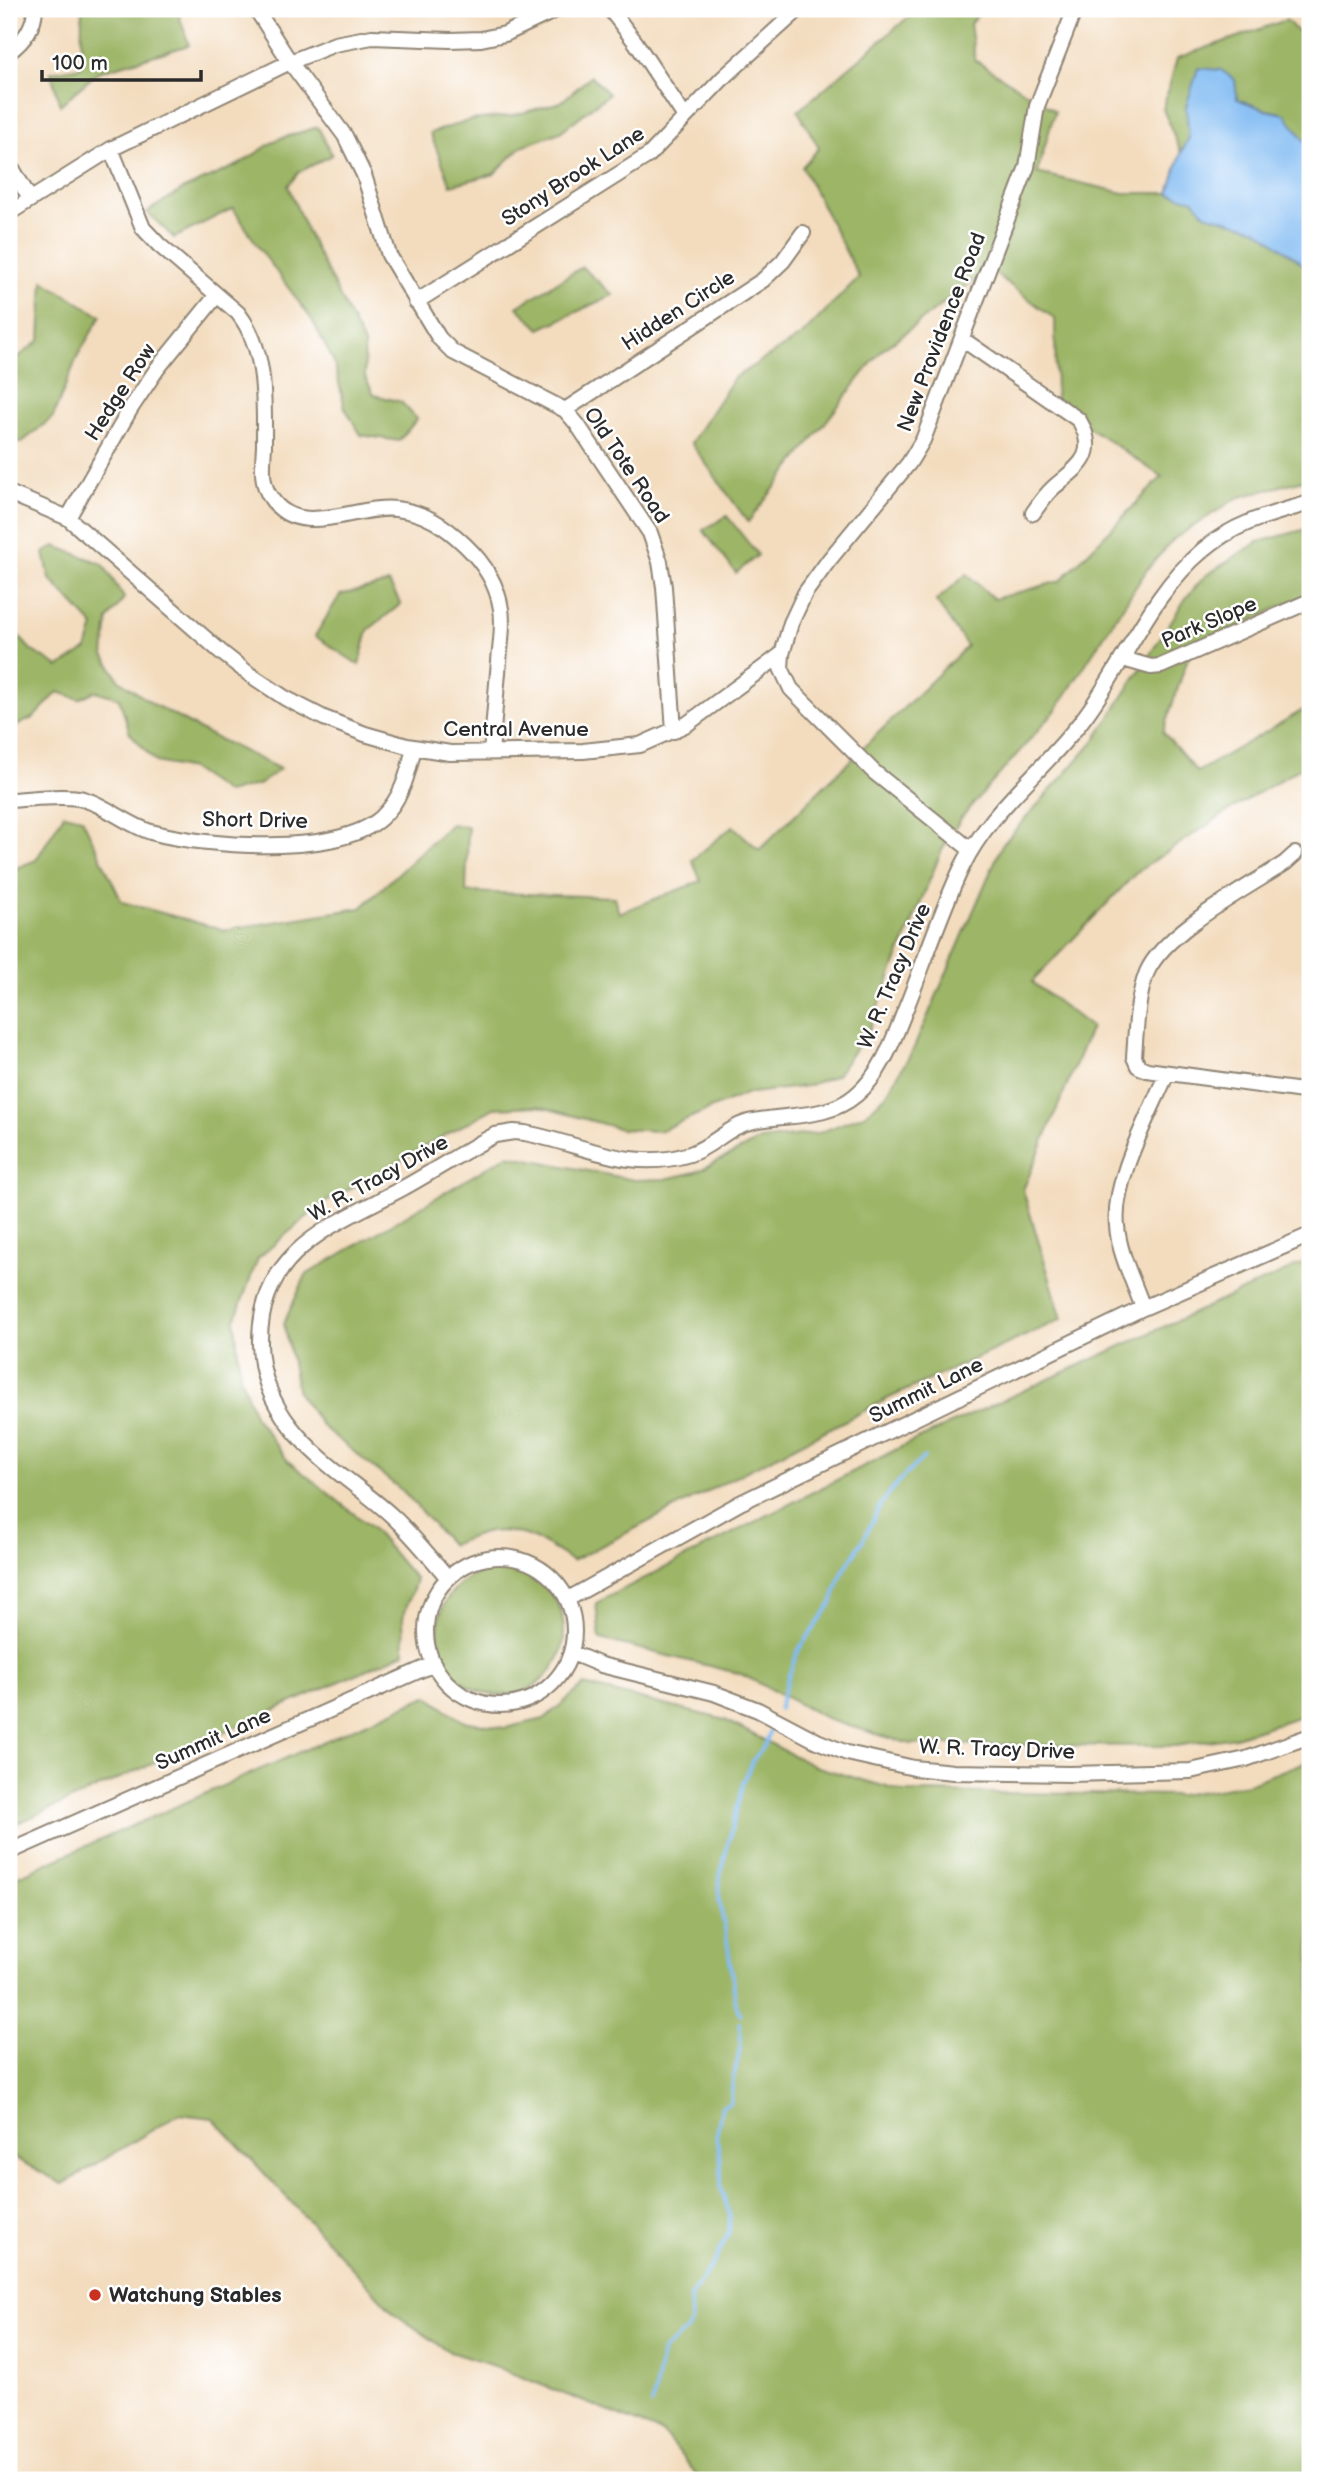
<svg xmlns="http://www.w3.org/2000/svg" width="1319" height="2489" viewBox="0 0 1319 2489" font-family="'Balsamiq Sans',sans-serif">
	<rect width="100%" height="100%" fill="#fff"/>
	<filter id="ink" filterUnits="userSpaceOnUse"><feTurbulence type="fractalNoise" baseFrequency=".0143" numOctaves="2"/><feDisplacementMap in="SourceGraphic" scale="14" xChannelSelector="R" yChannelSelector="G"/><feConvolveMatrix kernelMatrix="1 2 1 2 8 2 1 2 1" color-interpolation-filters="sRGB"/></filter>
	<filter id="wash" filterUnits="userSpaceOnUse"><feTurbulence type="fractalNoise" baseFrequency=".00686" numOctaves="4" result="noise"/><feDisplacementMap in="SourceGraphic" scale="28" xChannelSelector="R" yChannelSelector="G"/><feGaussianBlur stdDeviation="1.57" result="paint"/><feColorMatrix in="noise" values="0 0 0 0 0 0 0 0 0 0 0 0 0 0 0 0 0 1.4 0 .05"/><feComposite in="paint" operator="in"/></filter>
	<g filter="url(#wash)">
		<rect width="100%" height="100%" fill="#f3dcbe"/>
		<path fill="#9cb566" stroke="#647048" stroke-width="2" d="M82,9H177L189,45L98,72L60,105L51,72L81,67Z
			M918,9H983L970,24L975,60L1055,111L1037,173L1124,193H1169L1194,200L1205,214L1257,228L1306,267L1310,266V478L1237,498L1174,539L1148,568L1056,710L961,818L941,852L869,1029L837,1075L807,1086L745,1094L659,1131L621,1129L538,1106L494,1108L321,1205L258,1258L235,1320L240,1375L254,1415L288,1461L373,1529L416,1580L403,1617L404,1653L9,1827V871L36,860L64,814L82,818L122,902L224,930L361,908L451,824L468,827L466,892L614,897L619,913L701,881L692,860L733,826L759,850L967,646L936,601L967,574L994,599L1060,581L1162,477L1056,405L1055,319L989,269L881,351L748,522L691,443L734,378L802,335L859,277L802,167L819,148L798,111Z
			M1286,20L1298,32L1310,38V148L1285,114L1266,110L1237,99L1186,107L1189,138L1181,153L1163,109L1177,58Z
			M591,76L609,94L560,132L522,146L494,174L451,185L430,133L471,120L511,116L561,102Z
			M318,127L332,155L299,172L288,186L307,232L364,344L365,377L374,395L401,402L417,419L399,441L361,435L345,408L334,362L312,320L259,248L233,208L174,238L147,212L182,190L238,165L278,139Z
			M582,267L613,295L540,329L517,307Z
			M43,281L101,316L78,355L53,417L21,443L9,436V369L12,362L40,340Z
			M727,516L758,555L736,573L703,530Z
			M1310,528V593L1191,649L1163,732L1197,772L1310,706V762L1227,812L1137,872L1032,982L1091,1027L1023,1190L1062,1319L887,1399L572,1561C546,1543 522,1528 489,1532C476,1534 463,1541 451,1545L405,1493L323,1427L298,1393L284,1323L306,1275L508,1155L634,1180L665,1179L696,1172L760,1140L819,1133L866,1114L886,1095L913,1050L1002,845L1095,740L1186,598L1205,576L1258,542Z
			M55,546L103,564L124,598L108,620L104,655L119,680L153,704L206,733L280,769L260,784L227,793L191,769L156,762L130,733L119,698L95,691L79,699L58,692L33,718L9,729V625L31,650L59,667L87,649L94,626L50,579L44,553Z
			M389,583L401,604L368,630L359,665L315,636L340,595Z
			M1310,1260V1713L1235,1737L1175,1746L910,1744L832,1721L741,1674L600,1639L596,1603L909,1443Z
			M438 1632a63 63 0 1 1 126 0a63 63 0 1 1-126 0Z
			M584,1685L725,1720L814,1766L904,1792L1180,1795L1248,1784L1310,1760V2480H701L663,2433L491,2365L450,2352L395,2314L213,2118L179,2114L63,2184L9,2155V1880L427,1696L463,1721L505,1728L544,1719Z"/>
		<path fill="#81bbf3" stroke="#56738f" stroke-width="2" d="M1198,68L1221,70L1235,80L1237,99L1266,110L1285,114L1310,148V266L1307,267L1257,229L1205,214L1194,200L1169,193L1181,153L1189,138L1186,107Z"/>
		<g fill="none" stroke-linecap="round" stroke-linejoin="round">
			<path stroke="#81bbf3" stroke-width="3.5" d="M779,1709L788,1677L799,1649L832,1603L842,1573L863,1540L881,1504L900,1480L924,1457
				M740,2015L736,2004L728,1946L719,1899L720,1877L743,1783L753,1760L765,1745L772,1726
				M652,2405L663,2350L688,2330L691,2323L690,2297L716,2259L729,2232L730,2215L721,2189V2160L716,2137L722,2106L730,2103C733,2095 731,2088 733,2080C737,2060 744,2044 739,2023"/>
		</g>
	</g>
	<g filter="url(#ink)">
		<g fill="none" stroke-linecap="round" stroke-linejoin="round">
			<defs>
				<path id="minor" d="M256,9L290,62L345,136L364,175L389,255L439,338L453,352L565,410L577,424L650,533L660,562L664,587L674,731
					M610,9L636,43L685,117
					M1304,9L1310,14
					M9,52C24,41 34,28 35,9
					M111,149L143,228L159,245L238,313C267,350 264,401 264,446C263,464 260,483 271,498C299,541 357,504 396,509C425,512 445,526 465,545C484,563 497,583 501,609C504,626 500,645 499,662C496,692 494,722 491,752
					M9,163L30,199
					M9,213L111,149L290,62L335,44L372,37L450,40L481,39L505,34L558,9
					M416,302L649,155L722,79L799,9
					M962,339L1079,420C1100,456 1077,467 1054,487C1045,495 1039,504 1033,513
					M565,410L763,280L783,261L803,233
					M9,493L68,518L221,652L249,674L285,698L324,718L365,734L407,746L450,753L583,751L640,745L687,724L782,654
					M68,518L131,408L157,369L217,295
					M1123,659L1151,667L1161,666L1310,601
					M9,800C31,799 56,795 78,798C102,802 127,825 151,832C205,847 337,857 381,818C402,799 408,774 414,747
					M971,850L874,772L791,689L781,668L782,654L791,623L805,593L829,560L909,463L923,440L1027,167L1037,106L1075,9
					M1295,854L1285,863C1247,888 1165,931 1147,972C1137,997 1136,1029 1134,1057L1138,1066L1147,1070L1310,1092
					M1143,1308C1134,1282 1119,1254 1117,1226C1112,1180 1149,1116 1167,1073
					M426 1631a74 74 0 1 1 148 0a74 74 0 1 1-148 0Z
					M448,1578C429,1556 412,1534 391,1515C358,1485 319,1463 291,1427C272,1403 261,1375 260,1345C258,1250 332,1226 403,1188C434,1171 464,1151 495,1135L514,1132L525,1133C583,1144 629,1173 690,1154C714,1146 729,1125 754,1121C788,1114 828,1119 856,1095C883,1073 895,1035 908,1003C926,958 941,911 962,867C990,809 1045,770 1083,719C1125,664 1149,595 1203,550C1234,523 1271,514 1310,503
					M568,1599L740,1503L1143,1308L1310,1235
					M572,1653L601,1665L714,1693L758,1710L817,1741L847,1753L914,1768L953,1772L1070,1774L1190,1771L1246,1759L1310,1736
					M9,1852L434,1664"/>
			</defs>
			<use href="#minor" stroke="#8f8474" stroke-width="18"/>
			<use href="#minor" stroke="#fff" stroke-width="14"/>
		</g>
	</g>
	<circle fill="#c8321e" stroke="#fff" stroke-width="2.5" cx="95" cy="2295" r="7"/>
	<g text-anchor="middle" stroke-width="5" stroke-linejoin="round" paint-order="stroke">
		<g font-size="21" fill="#2b2b2b" stroke="#fff">
			<text transform="translate(573 176) rotate(-33)" y="7">Stony Brook Lane</text>
			<text transform="translate(678 310) rotate(-33)" y="7">Hidden Circle</text>
			<text transform="translate(941 332) rotate(-69)" y="7">New Providence Road</text>
			<text transform="translate(120 392) rotate(-57)" y="7">Hedge Row</text>
			<text transform="translate(627 465) rotate(56)" y="7">Old Tote Road</text>
			<text transform="translate(1209 622) rotate(-23)" y="7">Park Slope</text>
			<text x="516" y="736">Central Avenue</text>
			<text transform="translate(255 820) rotate(1)" y="7">Short Drive</text>
			<text transform="translate(894 976) rotate(-67)" y="7">W. R. Tracy Drive</text>
			<text transform="translate(378 1178) rotate(-29)" y="7">W. R. Tracy Drive</text>
			<text transform="translate(926 1390) rotate(-26)" y="7">Summit Lane</text>
			<text transform="translate(213 1739) rotate(-24)" y="7">Summit Lane</text>
			<text transform="translate(997 1749) rotate(2)" y="7">W. R. Tracy Drive</text>
		</g>
		<g font-size="21" font-weight="bold" fill="#2b2b2b" stroke="#fff" text-anchor="start">
			<text x="109" y="2302">Watchung Stables</text>
		</g>
	</g>
	<rect width="1319" height="2489" fill="none" stroke="#fff" stroke-width="35"/>
	<path d="M42 70v10h159v-10" fill="none" stroke="#2b2b2b" stroke-width="3.5"/>
	<text x="52" y="70" font-size="21" fill="#2b2b2b" stroke="#ffffff" stroke-width="5" paint-order="stroke">100 m</text>
</svg>
